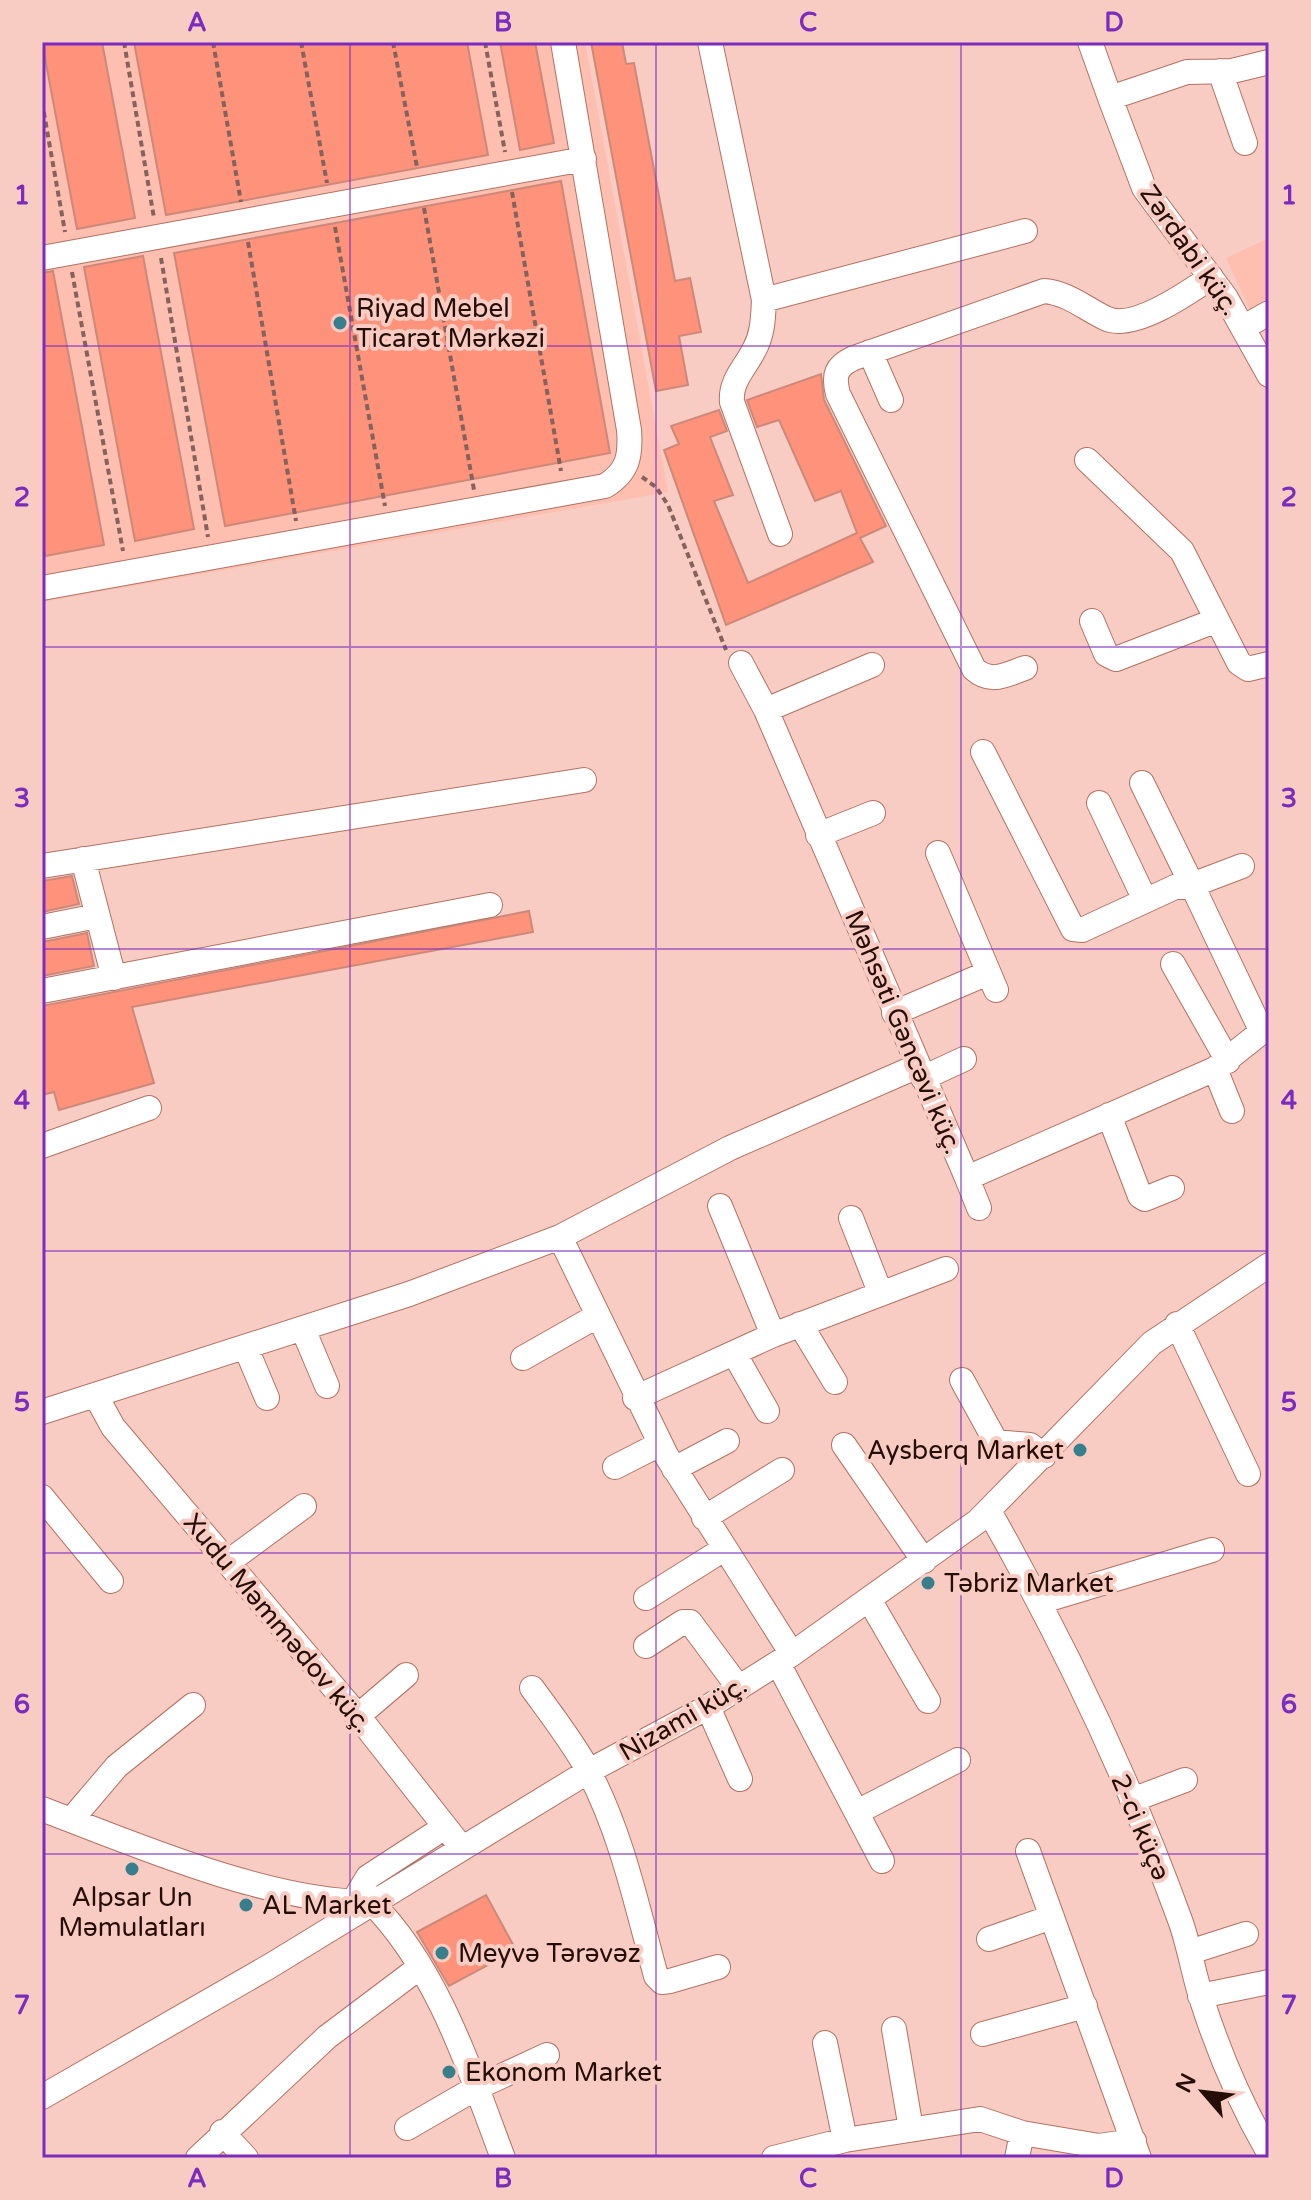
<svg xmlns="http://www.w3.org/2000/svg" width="1311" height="2200" viewBox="0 0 1311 2200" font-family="'Varela Round',sans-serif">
	<rect width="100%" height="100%" fill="#f8ccc2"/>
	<path fill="#febeb0" d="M42,42H585L668,492L42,602Z
		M1269,238V303L1251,312L1226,258Z"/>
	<path fill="#fe927a" stroke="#cc897a" stroke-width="2" d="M42,42H102L135,218L77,229Z
		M134,42H467L488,155L166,215Z
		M500,42H535L554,143L520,150Z
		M591,42H622L626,64L634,63L675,281L690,278L701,332L679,336L688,385L656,391Z
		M561,181L610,453L225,526L174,253Z
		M143,256L194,529L135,541L84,267Z
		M53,271L104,545L45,556L42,537V273Z
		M821,374L824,400L886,526L860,538L873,562L726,625L664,450L679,444L671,426L719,410L727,431L710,437L733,495L714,501L748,583L857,533L841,491L815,501L779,420L757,427L747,400Z
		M72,876L79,904L42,912V881Z
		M529,911L533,932L132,1007L154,1083L59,1110L54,1092L42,1095V1006Z
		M87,933L94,966L42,976V942Z
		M486,1895L516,1950L449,1986L417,1932Z"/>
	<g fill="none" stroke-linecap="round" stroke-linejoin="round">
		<defs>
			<path id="minor" d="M710,42L764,300C763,318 763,334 754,350C745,368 730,381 732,402L780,534
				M1090,42L1110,98
				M1269,62L1232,71L1187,72L1110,98L1144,188L1226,298L1269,375
				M1220,71L1245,143
				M42,258L584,159
				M764,300L1025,231
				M1244,327L1269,313
				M870,352L891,400
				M1087,460L1182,551L1239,663L1248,669L1269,664
				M42,588L605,486C628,472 631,456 629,430L563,42
				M1092,621L1106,654L1116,659L1217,620
				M741,663L766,710L967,1178L1215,1069L1269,1026
				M1025,668C1005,675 991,684 974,669L838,394C833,375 836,366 854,358L1044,291C1068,293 1084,308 1105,318C1132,332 1188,293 1211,277
				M766,710L872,665
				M983,752L1073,929L1082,930L1175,887L1192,885L1262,1032
				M1142,783L1192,885L1242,866
				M1099,803L1145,900
				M818,835L873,813
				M938,853L996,990
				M83,859L114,978
				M42,866L584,780
				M42,927L97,916
				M1173,964L1228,1061
				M42,991L490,905
				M894,1013L988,973
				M1215,1069L1232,1111
				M923,1078L964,1059
				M1109,1115L1140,1196L1145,1199L1172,1188
				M42,1146L149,1108
				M967,1178L979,1208
				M720,1206L773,1335
				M851,1218L880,1292
				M560,1237L666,1455L792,1654
				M800,1324L835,1382
				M1177,1324L1248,1474
				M303,1329L327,1386
				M246,1348L267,1398
				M734,1353L767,1411
				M523,1358L597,1316
				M962,1380L996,1442L1030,1445L1044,1456
				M96,1396L113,1427L358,1716L462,1848
				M635,1398L773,1335L946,1269
				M42,1412L409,1294L560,1237L730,1148L918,1066
				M844,1445L924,1561
				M615,1467L660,1444
				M674,1469L727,1441
				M42,1497L111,1581
				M989,1511C1063,1641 1129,1780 1180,1920C1189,1945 1193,1971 1201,1997C1218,2051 1240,2103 1269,2153
				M704,1518L782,1470
				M228,1562L304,1506
				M646,1598L724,1549
				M870,1601L928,1701
				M1039,1602L1212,1550
				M646,1646L683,1622H690L739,1688
				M778,1663L882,1861
				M532,1688C551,1714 572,1741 588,1770C622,1834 637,1907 656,1976L662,1982L670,1981L718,1967
				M708,1707L740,1779
				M358,1716L406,1675
				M1132,1800L1185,1780
				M42,1809C136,1845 271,1903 371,1902
				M857,1812L958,1760
				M71,1820L117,1766L193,1705
				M1028,1851L1139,2158
				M353,1902L368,1877L445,1827
				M371,1902C438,1969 470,2071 503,2158
				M989,1939L1052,1917
				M1190,1952L1246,1934
				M1200,1996L1269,1982
				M894,2029L911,2129
				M983,2034L1085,2006
				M825,2043L845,2140
				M42,2097L270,1966L589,1771L708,1707L792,1654L978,1521L1152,1343L1269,1265
				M407,2128L476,2088L547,2055
				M222,2132L246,2158
				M198,2158L327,2037L420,1967
				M774,2158L845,2140L980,2119L1022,2133L1099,2146L1134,2141
				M1017,2158L1022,2133"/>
		</defs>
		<use href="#minor" stroke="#b27263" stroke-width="26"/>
		<path stroke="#85635c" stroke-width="4" stroke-dasharray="6 4" stroke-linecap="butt" d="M124,42L154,218
			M213,42L241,202
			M301,42L327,183
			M393,42L417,167
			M485,42L505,152
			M42,102L65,232
			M512,192L561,471
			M424,208L474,490
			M335,227L385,506
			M248,242L296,521
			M161,258L208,537
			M72,272L123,551
			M642,477L656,487L668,505L726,650"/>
		<use href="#minor" stroke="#fff" stroke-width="24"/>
	</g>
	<path fill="none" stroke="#7b2cbf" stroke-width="2" stroke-opacity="0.55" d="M350,42V2158M656,42V2158M961,42V2158M42,346H1269M42,647H1269M42,949H1269M42,1251H1269M42,1553H1269M42,1854H1269"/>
	<g fill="#397e8c" stroke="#f8ccc2" stroke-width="3">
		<circle cx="340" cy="323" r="8"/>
		<circle cx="1080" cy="1450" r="8"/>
		<circle cx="928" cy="1583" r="8"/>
		<circle cx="132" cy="1869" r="8"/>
		<circle cx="246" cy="1905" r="8"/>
		<circle cx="442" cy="1953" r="8"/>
		<circle cx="449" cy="2072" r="8"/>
	</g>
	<g text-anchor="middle" stroke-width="8" stroke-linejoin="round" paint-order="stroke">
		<g font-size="26" fill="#250d08" stroke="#f8ccc2">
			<text transform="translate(1190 250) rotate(55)" y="9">Zərdabi küç.</text>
			<text transform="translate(904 1032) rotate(67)" y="9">Məhsəti Gəncəvi küç.</text>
			<text transform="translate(278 1623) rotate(50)" y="9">Xudu Məmmədov küç.</text>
			<text transform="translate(683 1718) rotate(-30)" y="9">Nizami küç.</text>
			<text transform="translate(1141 1827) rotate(67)" y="9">2-ci küçə</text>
		</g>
		<g font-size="26" fill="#250d08" stroke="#f8ccc2" text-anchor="start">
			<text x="356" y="317">Riyad Mebel<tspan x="356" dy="30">Ticarət Mərkəzi</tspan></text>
			<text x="1064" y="1459" text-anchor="end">Aysberq Market</text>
			<text x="944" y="1592">Təbriz Market</text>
			<text x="132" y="1906" text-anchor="middle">Alpsar Un<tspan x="132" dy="30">Məmulatları</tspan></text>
			<text x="262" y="1914">AL Market</text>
			<text x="458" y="1962">Meyvə Tərəvəz</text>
			<text x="465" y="2081">Ekonom Market</text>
		</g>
	</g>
	<rect width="1311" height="2200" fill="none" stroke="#f8ccc2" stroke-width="88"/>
	<g transform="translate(1203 2092) rotate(298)" stroke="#f8ccc2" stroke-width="6" paint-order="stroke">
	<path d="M0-6L14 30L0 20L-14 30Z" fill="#250d08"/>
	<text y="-12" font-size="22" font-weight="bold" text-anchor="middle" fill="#250d08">N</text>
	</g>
	<rect x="44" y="44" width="1223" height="2112" fill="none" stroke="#7b2cbf" stroke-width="3"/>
	<g font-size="26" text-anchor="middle" font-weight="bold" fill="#7b2cbf">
		<text x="197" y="31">A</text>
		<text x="503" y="31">B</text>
		<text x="808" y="31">C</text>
		<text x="1114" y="31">D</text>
		<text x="22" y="204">1</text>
		<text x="1289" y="204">1</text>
		<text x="22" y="506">2</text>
		<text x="1289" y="506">2</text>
		<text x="22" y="807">3</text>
		<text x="1289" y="807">3</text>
		<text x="22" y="1109">4</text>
		<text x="1289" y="1109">4</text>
		<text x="22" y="1411">5</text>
		<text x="1289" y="1411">5</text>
		<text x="22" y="1713">6</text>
		<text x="1289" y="1713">6</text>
		<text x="22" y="2014">7</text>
		<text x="1289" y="2014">7</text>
		<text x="197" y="2187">A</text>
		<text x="503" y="2187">B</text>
		<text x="808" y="2187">C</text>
		<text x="1114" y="2187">D</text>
	</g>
</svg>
